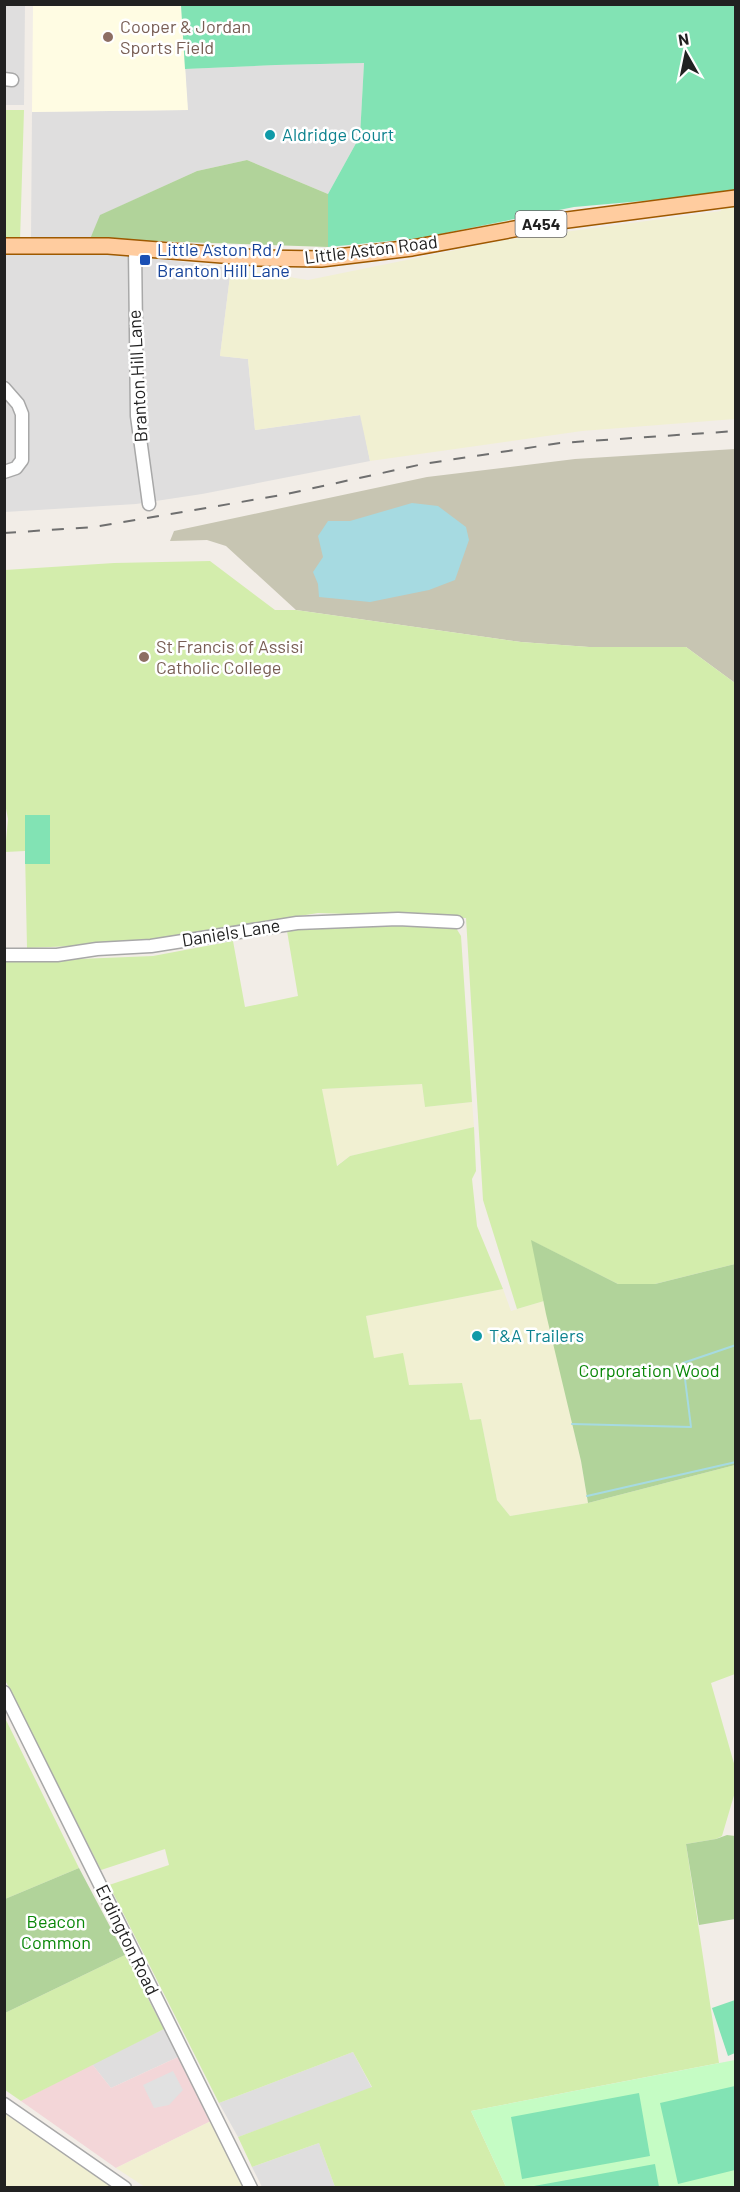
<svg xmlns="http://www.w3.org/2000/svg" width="740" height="2192" viewBox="0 0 740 2192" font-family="Barlow,sans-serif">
	<rect width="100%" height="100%" fill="#f2ede7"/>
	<path fill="#dfdede" d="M4,5H25L24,105H5Z
		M364,63L360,136L328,194L247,160L197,171L101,215L90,239H31L32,112L187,110L185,69L276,65Z
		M89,250L231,268L220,356L248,359L255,430L361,415L370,461L202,494L136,504L5,512V251Z
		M164,2029L178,2057L111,2088L92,2064Z
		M353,2052L372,2088L238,2137L219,2103Z
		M319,2143L335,2187H262L252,2167Z"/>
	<path fill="#f3d6d8" d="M178,2057L211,2121L116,2168L21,2101L92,2064L111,2088Z"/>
	<path fill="#fffce3" d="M33,5H181L188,110L32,112Z"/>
	<path fill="#c7c5b2" d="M735,449V683L686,647H589L521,642L296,610L226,546L207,540L170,541L174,531L427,477L575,459Z"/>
	<path fill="#f1f0d2" d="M735,204V419L582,431L370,461L360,415L255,430L248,359L220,356L231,268L308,280L505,240L721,211L722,206Z
		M422,1084L425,1107L472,1102L474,1127L350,1156L336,1166L322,1089Z
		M503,1289L511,1311L544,1301L581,1461L588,1503L510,1516L497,1500L481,1419L470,1420L462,1383L409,1385L374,1358L366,1316Z
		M5,2112L114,2187H5Z
		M211,2121L244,2187H145L116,2168Z"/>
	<path fill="#d3edac" d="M4,110H24L20,241L5,239Z
		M210,561L275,610H296L521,642L589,647H686L735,683V1264L655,1284H618L532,1241L544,1301L517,1309L483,1200L466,918L318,913L154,939L97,945L27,948L25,851L5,852L8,819L4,798L5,570L114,563Z
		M397,921L456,928L461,936L472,1102L425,1107L422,1084L322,1089L337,1166L350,1156L474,1127L476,1171L472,1179L477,1226L503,1289L366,1316L374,1358L403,1353L409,1385L462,1383L470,1420L481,1419L497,1500L510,1516L588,1503L735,1465V1674L711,1683L735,1767V1792L722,1836L716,1839L686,1844L719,2063L471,2111L506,2187H335L319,2143L252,2167L238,2137L372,2087L353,2052L219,2103L109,1885L169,1865L165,1849L101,1870L5,1680V962L153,956L233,941L245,1007L298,996L287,931L330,923Z
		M5,1718L79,1868L5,1899H4Z
		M125,1955L164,2029L21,2101L5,2090V2013Z"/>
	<path fill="#b1d39a" d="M247,160L328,194V247L90,239L100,215L197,171Z
		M531,1240L618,1284H655L735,1264V1465L588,1503L581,1461L546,1314Z
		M727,1835L735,1836V1919L699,1925L686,1844L716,1839Z
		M79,1868L125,1955L5,2013V1899Z"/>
	<path fill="#c5fcc4" d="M735,2060V2187H506L471,2111Z"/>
	<path fill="#82e3b4" d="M181,5H735V190L665,199L574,207L421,238L328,247V194L360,136L364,63L276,65L185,69Z
		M25,815H50V864H25Z
		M735,2000V2053L728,2056L712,2008Z
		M735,2086V2170L678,2184L660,2103Z
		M639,2093L650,2156L522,2179L511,2117Z
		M655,2164L659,2187H534V2186Z"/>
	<path fill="#e1e1e1" d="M173,2071L183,2090L169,2105L154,2108L143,2085Z"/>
	<path fill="#a6dae1" d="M412,503L438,506L466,527L469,540L455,580L429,590L370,602L319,597L318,584L313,572L323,557L318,536L328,521H350Z"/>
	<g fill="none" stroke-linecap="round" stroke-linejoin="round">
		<path stroke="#a6dae1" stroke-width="2" d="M572,1424L691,1427L683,1363L736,1345
			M587,1496L736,1462"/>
		<defs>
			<path id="minor" d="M4,79L12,80
				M135,248L137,416L149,504
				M4,388L18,404L22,414V460L16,468L4,472
				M4,955H57L97,949L151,946L297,923L398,919L457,922
				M4,1692L251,2188
				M4,2104L125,2188"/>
			<path id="major" d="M4,246H108L258,258L321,259L412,248L552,222L736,198"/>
		</defs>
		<use href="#minor" stroke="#a8a8a8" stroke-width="15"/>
		<use href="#major" stroke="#9e5900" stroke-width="18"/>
		<use href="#minor" stroke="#fff" stroke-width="12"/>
		<use href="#major" stroke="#ffcc9f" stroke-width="15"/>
		<path stroke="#6f6f6f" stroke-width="2" stroke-dasharray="12 12" stroke-linecap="butt" d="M4,533L94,527L282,495L423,464L560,443L736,431"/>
	</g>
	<g fill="#8d6e63" stroke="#fff" stroke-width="2">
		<circle cx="108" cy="37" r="6"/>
		<circle cx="144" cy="657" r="6"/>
	</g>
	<g fill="#0f9aa8" stroke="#fff" stroke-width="2">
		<circle cx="270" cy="135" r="6"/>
		<circle cx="477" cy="1336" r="6"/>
	</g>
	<rect fill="#1a4fb4" stroke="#fff" stroke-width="2" x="139" y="254" width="12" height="12" rx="3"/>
	<g text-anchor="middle" stroke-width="5" stroke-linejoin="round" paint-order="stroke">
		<rect fill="#fff" stroke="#646464" stroke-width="1.5" x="515.5" y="211" width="51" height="26" rx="4.5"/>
		<g font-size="16" font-weight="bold" fill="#212121">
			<text x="541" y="230">A454</text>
		</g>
		<g font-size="18" fill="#785e54" stroke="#fff" text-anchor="start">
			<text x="120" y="33">Cooper &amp; Jordan<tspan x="120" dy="21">Sports Field</tspan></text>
			<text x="156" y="653">St Francis of Assisi<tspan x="156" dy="21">Catholic College</tspan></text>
		</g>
		<g font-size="18" fill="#0d838f" stroke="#fff" text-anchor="start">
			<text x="282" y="141">Aldridge Court</text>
			<text x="489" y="1342">T&amp;A Trailers</text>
		</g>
		<g font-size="18" fill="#164399" stroke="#fff" text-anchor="start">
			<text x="157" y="256">Little Aston Rd /<tspan x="157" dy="21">Branton Hill Lane</tspan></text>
		</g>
		<g font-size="18" fill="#212121" stroke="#fff">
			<text transform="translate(371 250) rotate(-7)" y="6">Little Aston Road</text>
			<text transform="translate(138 376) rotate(-93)" y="6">Branton Hill Lane</text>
			<text transform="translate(231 933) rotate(-9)" y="6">Daniels Lane</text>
			<text transform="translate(127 1940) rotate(64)" y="6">Erdington Road</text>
		</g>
		<g font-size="18" fill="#098707" stroke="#fff">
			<text x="649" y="1377">Corporation Wood</text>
			<text x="56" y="1928">Beacon<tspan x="56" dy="21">Common</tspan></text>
		</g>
	</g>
	<rect width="740" height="2192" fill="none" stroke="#212121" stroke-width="12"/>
	<g transform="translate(686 54) rotate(351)" stroke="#ffffff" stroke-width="4.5" paint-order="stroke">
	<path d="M0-4.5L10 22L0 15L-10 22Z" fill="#212121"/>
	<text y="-9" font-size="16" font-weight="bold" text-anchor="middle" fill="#212121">N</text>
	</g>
</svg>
